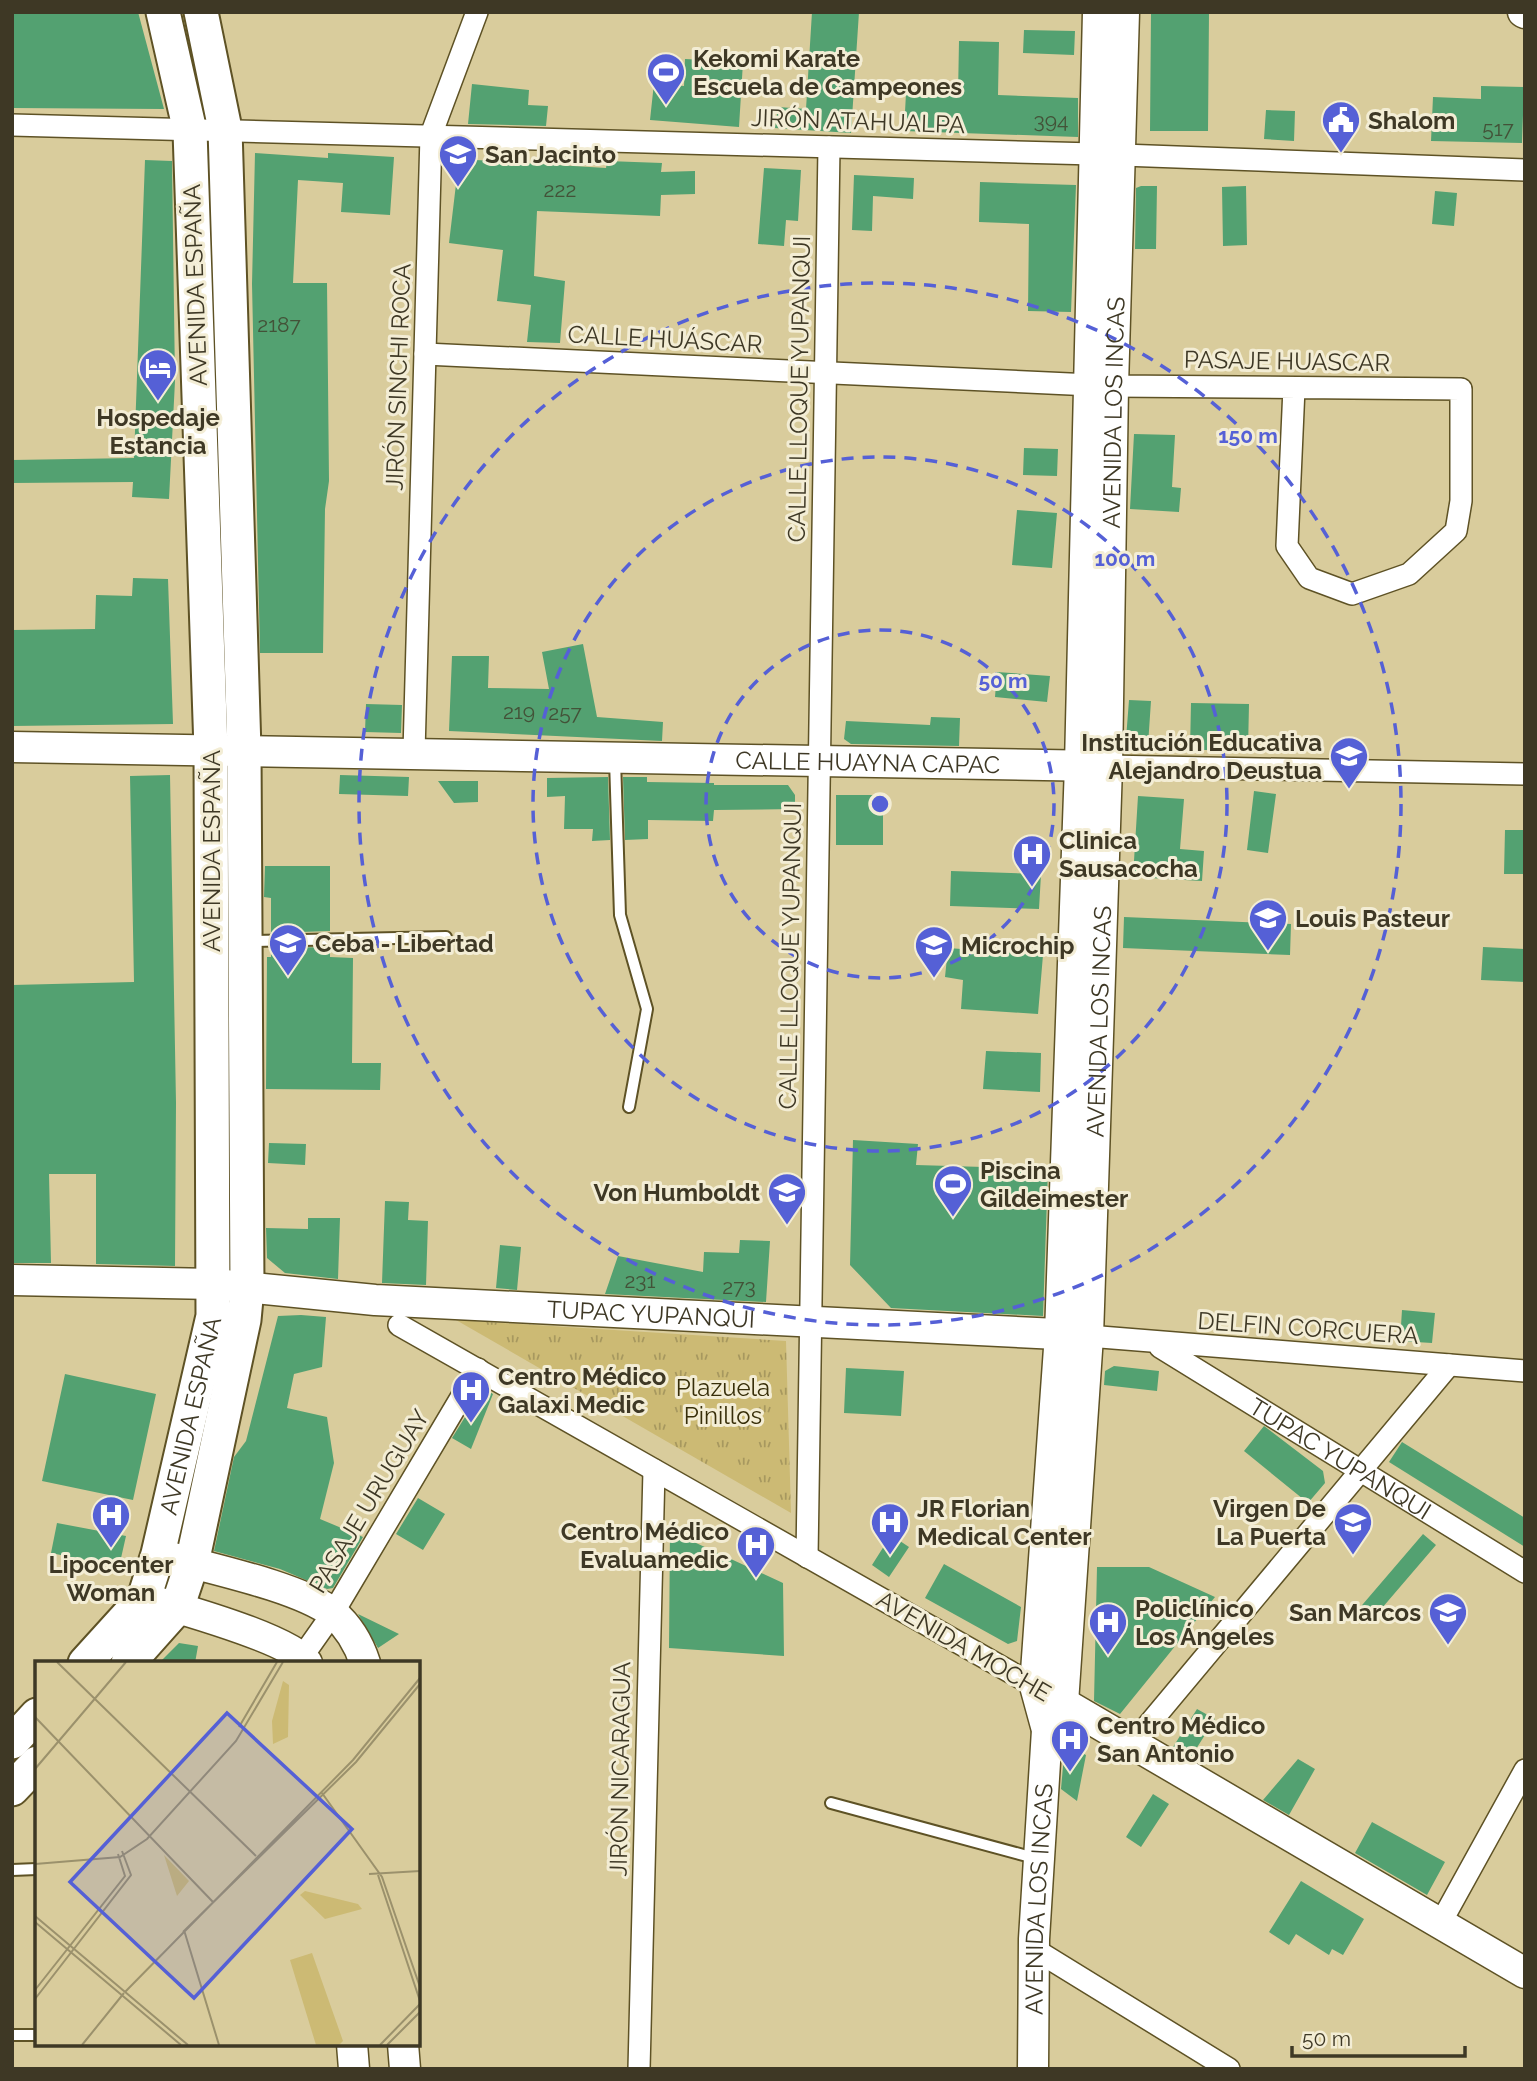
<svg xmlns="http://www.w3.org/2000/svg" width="1537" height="2081" font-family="Raleway,sans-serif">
<defs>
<pattern id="park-tufts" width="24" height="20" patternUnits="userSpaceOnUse" patternTransform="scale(1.75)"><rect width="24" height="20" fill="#ccba74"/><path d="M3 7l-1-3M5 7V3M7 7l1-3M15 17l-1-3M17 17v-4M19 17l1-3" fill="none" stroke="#a7985f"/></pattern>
</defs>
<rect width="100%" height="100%" fill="#d9cc9c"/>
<path fill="url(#park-tufts)" d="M456,1320L786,1341L791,1513Z"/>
<path fill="#53a171" d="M12,12H138L164,109L12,108Z
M812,12H859L851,133L775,128L778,107L806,109Z
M1151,12H1209L1208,131H1150Z
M1024,30L1075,31L1074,55L1023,53Z
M959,41L999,42L998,95L1078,98V137L904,131L906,93L958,95Z
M685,59L743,62L739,127L650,120L654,83L684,86Z
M472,84L529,90L528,105L548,106L546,126L468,124Z
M1481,86L1524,87L1522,143L1431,141L1433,97L1481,99Z
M1266,110L1295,111L1294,141L1264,139Z
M255,153L328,158V153L394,157L390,215L341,212L343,183L298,180L293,283H327L329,481L325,509L323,653H260L252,284Z
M459,159L606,168L607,161L662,163L661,172L695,171V194L661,195L660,216L537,211L534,276L565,281L560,343L527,342L531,305L497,301L503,250L449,243Z
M145,160L172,161L175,381L169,499L132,497L133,482L12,483V460L134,458Z
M764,168L801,170L798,221L786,220L784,246L758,244Z
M854,175L914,178L913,199L873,196L872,231L852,230Z
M980,182L1076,185L1071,312L1028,311L1029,224L979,222Z
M1141,186H1157L1156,249H1135L1136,188Z
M1246,186L1247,245L1223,246L1222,187Z
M1435,191L1457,193L1454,226L1432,224Z
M1134,434L1175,435L1172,487L1181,488L1179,512L1130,509Z
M1024,448L1058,449L1057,476L1023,475Z
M1017,510L1057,513L1052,568L1012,565Z
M133,578L168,579L173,724L12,726V630L95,629L96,595L132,596Z
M583,644L597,717L663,722L662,741L449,731L452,656H489L488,688L549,689L542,652Z
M997,672L1050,676L1047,702L995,697Z
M1129,700L1151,701L1148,745L1133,744L1126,739Z
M1191,703L1249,704L1248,750H1190Z
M366,704L402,705L401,733L365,732Z
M931,717L960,718L959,746L851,744L844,739L846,721L930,725Z
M170,775L176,1103L175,1266L96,1264V1174H49L51,1263H12V985L134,982L130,776Z
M340,775L409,777L408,796L339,794Z
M608,777L610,840L592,841L593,829H564L565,796L547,797V778Z
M623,777H647V782L714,783V785H788L795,795V809L714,810L713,821L648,820V839L625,840Z
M438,781H478V802L454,803Z
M1254,791L1276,794L1268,853L1247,850Z
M836,795H883V845H836Z
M1138,796L1184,799L1180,849L1204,851L1202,881L1133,877Z
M1505,830H1525V874H1504Z
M265,866H330V931L271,933V898L264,897Z
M951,871L1041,874L1039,909L950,906Z
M1124,917L1291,924L1290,955L1123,948Z
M330,947V957L353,958L352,1063H381L380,1090L266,1089L267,957H271V948Z
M1483,947L1525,949V982L1481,980Z
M948,948L1043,955L1038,1014L961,1009L963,980L945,977Z
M986,1051L1041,1053L1040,1092L983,1089Z
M853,1140L918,1144L916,1165L1048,1169L1043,1316L891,1308L850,1265Z
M269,1143L306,1144L305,1165L268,1163Z
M385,1201L409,1202L408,1220L428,1221L426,1285L382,1283Z
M308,1218H340L338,1279L285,1273L267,1258L266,1228L308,1229Z
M740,1240L770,1241L766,1302L605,1294L618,1256L703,1272L704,1252L739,1253Z
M500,1245L521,1247L517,1290L496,1288Z
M1402,1310L1435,1313L1432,1343L1400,1341Z
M301,1315L326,1317L322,1367L294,1374L287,1408L327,1417L334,1463L320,1519L363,1537L333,1588L327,1589L280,1569L214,1551L234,1457L246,1441L278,1316Z
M1114,1366L1159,1371L1157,1391L1104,1385L1105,1371Z
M846,1368L904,1371L901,1416L844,1413Z
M65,1374L156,1394L133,1500L42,1481Z
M483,1388L493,1394L471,1449L452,1438Z
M1264,1426L1323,1471L1325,1483L1308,1503L1244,1451Z
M1402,1442L1525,1518V1547L1389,1462Z
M418,1498L445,1514L423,1550L396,1534Z
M57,1523L126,1536L119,1567L51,1553Z
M670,1531L783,1583L784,1656L669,1648Z
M1423,1534L1436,1545L1370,1622L1357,1611Z
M891,1535L909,1547L889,1577L872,1565Z
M944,1564L1021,1607L1017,1641L1008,1644L925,1598Z
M1097,1567H1149L1215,1597L1120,1714L1094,1701Z
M358,1614L399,1634L378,1648Z
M179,1643L198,1646L195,1663H159Z
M1197,1709L1215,1719L1191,1757L1173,1747Z
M1065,1744L1086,1755L1077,1801L1061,1789Z
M1298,1759L1315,1769L1289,1815L1263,1800Z
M1153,1794L1169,1804L1141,1847L1126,1837Z
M1372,1822L1445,1862L1427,1895L1355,1853Z
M1301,1881L1364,1919L1343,1955L1332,1949L1329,1955L1296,1934L1289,1945L1269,1932Z"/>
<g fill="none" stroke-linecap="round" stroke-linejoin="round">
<g stroke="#5e5225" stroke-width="14">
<path id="lane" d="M615,760L620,915L647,1009L629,1107
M249,941L446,937
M831,1803L1038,1859
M12,1870L37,1869
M12,2035H37"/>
</g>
<g stroke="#5e5225" stroke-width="24">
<g id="street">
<path d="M12,125L1095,154L1525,170"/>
<path d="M425,354L1113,386L1461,389V501L1456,531L1409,574L1352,594L1309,578L1287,546L1294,388"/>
<path d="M414,752L431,135L477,12"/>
<path d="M1107,766L1525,774"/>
<path d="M399,1325L1035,1686"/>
<path d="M1088,1336L1525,1371"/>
<path id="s1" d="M1160,1347L1525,1572"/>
<path d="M807,1557L829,147"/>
<path d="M302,1657L333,1613L478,1369"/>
<path d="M1134,1742L1449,1365"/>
<path d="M1440,1924L1525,1770"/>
<path d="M1034,1949L1229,2069"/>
<path d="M639,2069L654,1470"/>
</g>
</g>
<g stroke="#5e5225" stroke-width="33">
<g id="secondary">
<path d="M1523,12L1525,13"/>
<path id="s2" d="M12,747L1100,766"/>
<path id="s3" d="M12,1280L214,1284L375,1300L1078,1335"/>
<path d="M158,1554C203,1567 298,1586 333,1613C348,1626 359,1644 365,1663"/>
<path d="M154,1601C185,1610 291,1640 307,1663"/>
<path d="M1048,1694L1525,1973"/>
<path id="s4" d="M1047,1730L1063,1703L1088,1336L1107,766L1113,386L1124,12"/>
<path d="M352,2044L354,2069"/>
<path d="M403,2044L405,2069"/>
<path id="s5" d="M1033,2069L1034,1939L1047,1730L1035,1686L1060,1334L1080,765L1098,12"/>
</g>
</g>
<g stroke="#5e5225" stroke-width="37">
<g id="primary">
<path id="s6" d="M85,1663L144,1598L158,1554L213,1316L211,749L190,131L163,12"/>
<path d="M128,1663L177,1608L192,1563L244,1320L247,1288L244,750L225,129L201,12"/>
<path d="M12,1742L37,1715"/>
<path d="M12,1789L37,1763"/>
</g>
</g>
<use href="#lane" stroke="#fff" stroke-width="10"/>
<use href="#street" stroke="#fff" stroke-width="21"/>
<use href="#secondary" stroke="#fff" stroke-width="30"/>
<use href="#primary" stroke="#fff" stroke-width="33"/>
</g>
<g fill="none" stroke="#5560d6" stroke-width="3.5" stroke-dasharray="12 9">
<circle cx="880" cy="804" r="174"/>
<circle cx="880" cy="804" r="347"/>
<circle cx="880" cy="804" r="521"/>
</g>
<defs>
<g id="stadium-pin" transform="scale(2.0125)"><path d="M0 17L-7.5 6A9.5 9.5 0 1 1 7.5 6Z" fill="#5560d6" stroke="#f3edd5"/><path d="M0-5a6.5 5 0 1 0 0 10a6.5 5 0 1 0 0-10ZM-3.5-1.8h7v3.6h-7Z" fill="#fff"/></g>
<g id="civic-pin" transform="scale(2.0125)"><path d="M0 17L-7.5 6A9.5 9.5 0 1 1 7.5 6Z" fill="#5560d6" stroke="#f3edd5"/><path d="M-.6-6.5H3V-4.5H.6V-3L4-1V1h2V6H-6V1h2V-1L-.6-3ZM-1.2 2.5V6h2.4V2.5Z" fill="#fff"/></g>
<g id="school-pin" transform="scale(2.0125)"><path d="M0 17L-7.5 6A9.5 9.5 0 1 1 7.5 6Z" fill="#5560d6" stroke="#f3edd5"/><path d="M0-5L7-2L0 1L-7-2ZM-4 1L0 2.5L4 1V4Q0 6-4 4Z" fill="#fff"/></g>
<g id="hotel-pin" transform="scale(2.0125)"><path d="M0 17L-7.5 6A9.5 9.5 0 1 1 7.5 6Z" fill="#5560d6" stroke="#f3edd5"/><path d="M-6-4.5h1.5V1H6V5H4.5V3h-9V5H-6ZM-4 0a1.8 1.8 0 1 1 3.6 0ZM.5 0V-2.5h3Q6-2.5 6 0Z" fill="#fff"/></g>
<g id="hospital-pin" transform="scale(2.0125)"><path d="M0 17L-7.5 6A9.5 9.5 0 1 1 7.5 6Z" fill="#5560d6" stroke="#f3edd5"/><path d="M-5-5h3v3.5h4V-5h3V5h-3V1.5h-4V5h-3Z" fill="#fff"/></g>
</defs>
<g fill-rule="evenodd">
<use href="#stadium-pin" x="666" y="72"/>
<use href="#civic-pin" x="1341" y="120"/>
<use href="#school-pin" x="458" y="154"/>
<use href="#hotel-pin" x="158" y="368"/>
<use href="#school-pin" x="1349" y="756"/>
<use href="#hospital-pin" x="1032" y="854"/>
<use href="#school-pin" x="1268" y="918"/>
<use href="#school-pin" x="288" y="943"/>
<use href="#school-pin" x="934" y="945"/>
<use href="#stadium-pin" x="953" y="1184"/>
<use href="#school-pin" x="787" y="1192"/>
<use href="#hospital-pin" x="471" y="1390"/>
<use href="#hospital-pin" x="111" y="1515"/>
<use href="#hospital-pin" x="890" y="1522"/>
<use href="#school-pin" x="1353" y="1522"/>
<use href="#hospital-pin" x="756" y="1545"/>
<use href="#school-pin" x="1448" y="1612"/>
<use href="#hospital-pin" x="1108" y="1622"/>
<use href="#hospital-pin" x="1070" y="1739"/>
</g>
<g text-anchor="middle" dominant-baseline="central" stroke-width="6" stroke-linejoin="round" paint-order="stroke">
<g font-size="21" fill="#435238">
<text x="1051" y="120">394</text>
<text x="1498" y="128">517</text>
<text x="560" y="189">222</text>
<text x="279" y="324">2187</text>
<text x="519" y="711">219</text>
<text x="565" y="712">257</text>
<text x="640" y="1280">231</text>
<text x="739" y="1286">273</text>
</g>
<g font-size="24" font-weight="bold" fill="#3e3825" stroke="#f3edd5" text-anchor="start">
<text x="693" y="58">Kekomi Karate<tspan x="693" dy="28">Escuela de Campeones</tspan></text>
<text x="1368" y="120">Shalom</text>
<text x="485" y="154">San Jacinto</text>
<text x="158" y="417" text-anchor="middle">Hospedaje<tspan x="158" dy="28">Estancia</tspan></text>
<text x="1322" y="742" text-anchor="end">Institución Educativa<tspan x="1322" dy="28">Alejandro Deustua</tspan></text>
<text x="1059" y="840">Clinica<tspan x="1059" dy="28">Sausacocha</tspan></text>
<text x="1295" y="918">Louis Pasteur</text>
<text x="315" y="943">Ceba - Libertad</text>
<text x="961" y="945">Microchip</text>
<text x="980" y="1170">Piscina<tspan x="980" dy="28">Gildeimester</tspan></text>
<text x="760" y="1192" text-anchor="end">Von Humboldt</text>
<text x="498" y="1376">Centro Médico<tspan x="498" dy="28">Galaxi Medic</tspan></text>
<text x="917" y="1508">JR Florian<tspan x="917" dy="28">Medical Center</tspan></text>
<text x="1326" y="1508" text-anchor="end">Virgen De<tspan x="1326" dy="28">La Puerta</tspan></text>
<text x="729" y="1531" text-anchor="end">Centro Médico<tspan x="729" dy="28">Evaluamedic</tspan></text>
<text x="111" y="1564" text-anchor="middle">Lipocenter<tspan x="111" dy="28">Woman</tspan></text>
<text x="1135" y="1608">Policlínico<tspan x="1135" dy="28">Los Ángeles</tspan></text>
<text x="1421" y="1612" text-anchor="end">San Marcos</text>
<text x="1097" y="1725">Centro Médico<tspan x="1097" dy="28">San Antonio</tspan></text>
</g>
<g font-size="24" fill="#3e3825" stroke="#f3edd5">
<text transform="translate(858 121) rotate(2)">JIRÓN ATAHUALPA</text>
<text transform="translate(195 285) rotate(-92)">AVENIDA ESPAÑA</text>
<text transform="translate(665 339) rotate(3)">CALLE HUÁSCAR</text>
<text transform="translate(1287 361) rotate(1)">PASAJE HUASCAR</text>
<text transform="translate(398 377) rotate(-88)">JIRÓN SINCHI ROCA</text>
<text transform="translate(799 389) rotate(-89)">CALLE LLOQUE YUPANQUI</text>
<text stroke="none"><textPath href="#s4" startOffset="1323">AVENIDA LOS INCAS</textPath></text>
<text stroke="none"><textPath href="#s2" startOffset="856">CALLE HUAYNA CAPAC</textPath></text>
<text transform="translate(211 851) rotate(-90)">AVENIDA ESPAÑA</text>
<text transform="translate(790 956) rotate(-89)">CALLE LLOQUE YUPANQUI</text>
<text stroke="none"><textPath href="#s4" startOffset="714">AVENIDA LOS INCAS</textPath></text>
<text stroke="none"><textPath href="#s3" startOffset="640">TUPAC YUPANQUI</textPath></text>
<text transform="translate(1308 1328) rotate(4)">DELFIN CORCUERA</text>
<text stroke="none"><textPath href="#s6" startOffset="276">AVENIDA ESPAÑA</textPath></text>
<text stroke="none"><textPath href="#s1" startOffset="212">TUPAC YUPANQUI</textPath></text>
<text transform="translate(369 1501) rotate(-59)">PASAJE URUGUAY</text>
<text transform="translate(964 1646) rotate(30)">AVENIDA MOCHE</text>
<text transform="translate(620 1769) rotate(-89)">JIRÓN NICARAGUA</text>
<text stroke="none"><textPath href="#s5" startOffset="170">AVENIDA LOS INCAS</textPath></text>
</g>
<g font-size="24" fill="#372e09" stroke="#f3edd5">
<text x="723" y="1387">Plazuela<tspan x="723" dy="28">Pinillos</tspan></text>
</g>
</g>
<g transform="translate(35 1661)">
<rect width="385" height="385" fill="#d9cc9c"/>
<path d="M248,20L254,24L253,76L238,83L237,60ZM129,194L154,220L142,235ZM270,230L323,243L327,248L290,258L265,234ZM277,292L308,380L304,384H281L255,299Z" fill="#ccba74"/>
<path fill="none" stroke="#9b916c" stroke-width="2" d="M22,1L221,195M0,56L178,241M204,66L242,1M0,108L91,1M287,132L347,216L385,326M0,203L85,196L112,178L201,80L248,1M334,213L385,210M343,214L385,340M0,255L153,384M0,261L146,384M149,269L184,384M148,271L321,101L385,23M0,329L90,215L83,193M90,331L318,99L385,17M0,338L96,214L87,190M47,384L89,332M345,384L385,343M352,384L385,351"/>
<path fill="#5560d6" fill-opacity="0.15" stroke="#5560d6" stroke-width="3.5" d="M192,52L317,168L159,337L35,221Z"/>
<rect width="385" height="385" fill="none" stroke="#3e3825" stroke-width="3.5"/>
</g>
<circle cx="880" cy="804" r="10" fill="#5560d6" stroke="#f3edd5" stroke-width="3.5"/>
<g font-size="21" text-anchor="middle" font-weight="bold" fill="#5560d6" stroke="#f3edd5" stroke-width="6" stroke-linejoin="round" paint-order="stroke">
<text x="1248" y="443">150 m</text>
<text x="1125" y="566">100 m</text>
<text x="1003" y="688">50 m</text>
</g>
<rect width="1537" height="2081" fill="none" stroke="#3e3825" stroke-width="28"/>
<path d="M1292 2046v10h173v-10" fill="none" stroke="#3e3825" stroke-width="3.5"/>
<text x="1302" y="2046" font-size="21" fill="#3e3825" stroke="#f3edd5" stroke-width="5" paint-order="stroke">50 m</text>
</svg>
